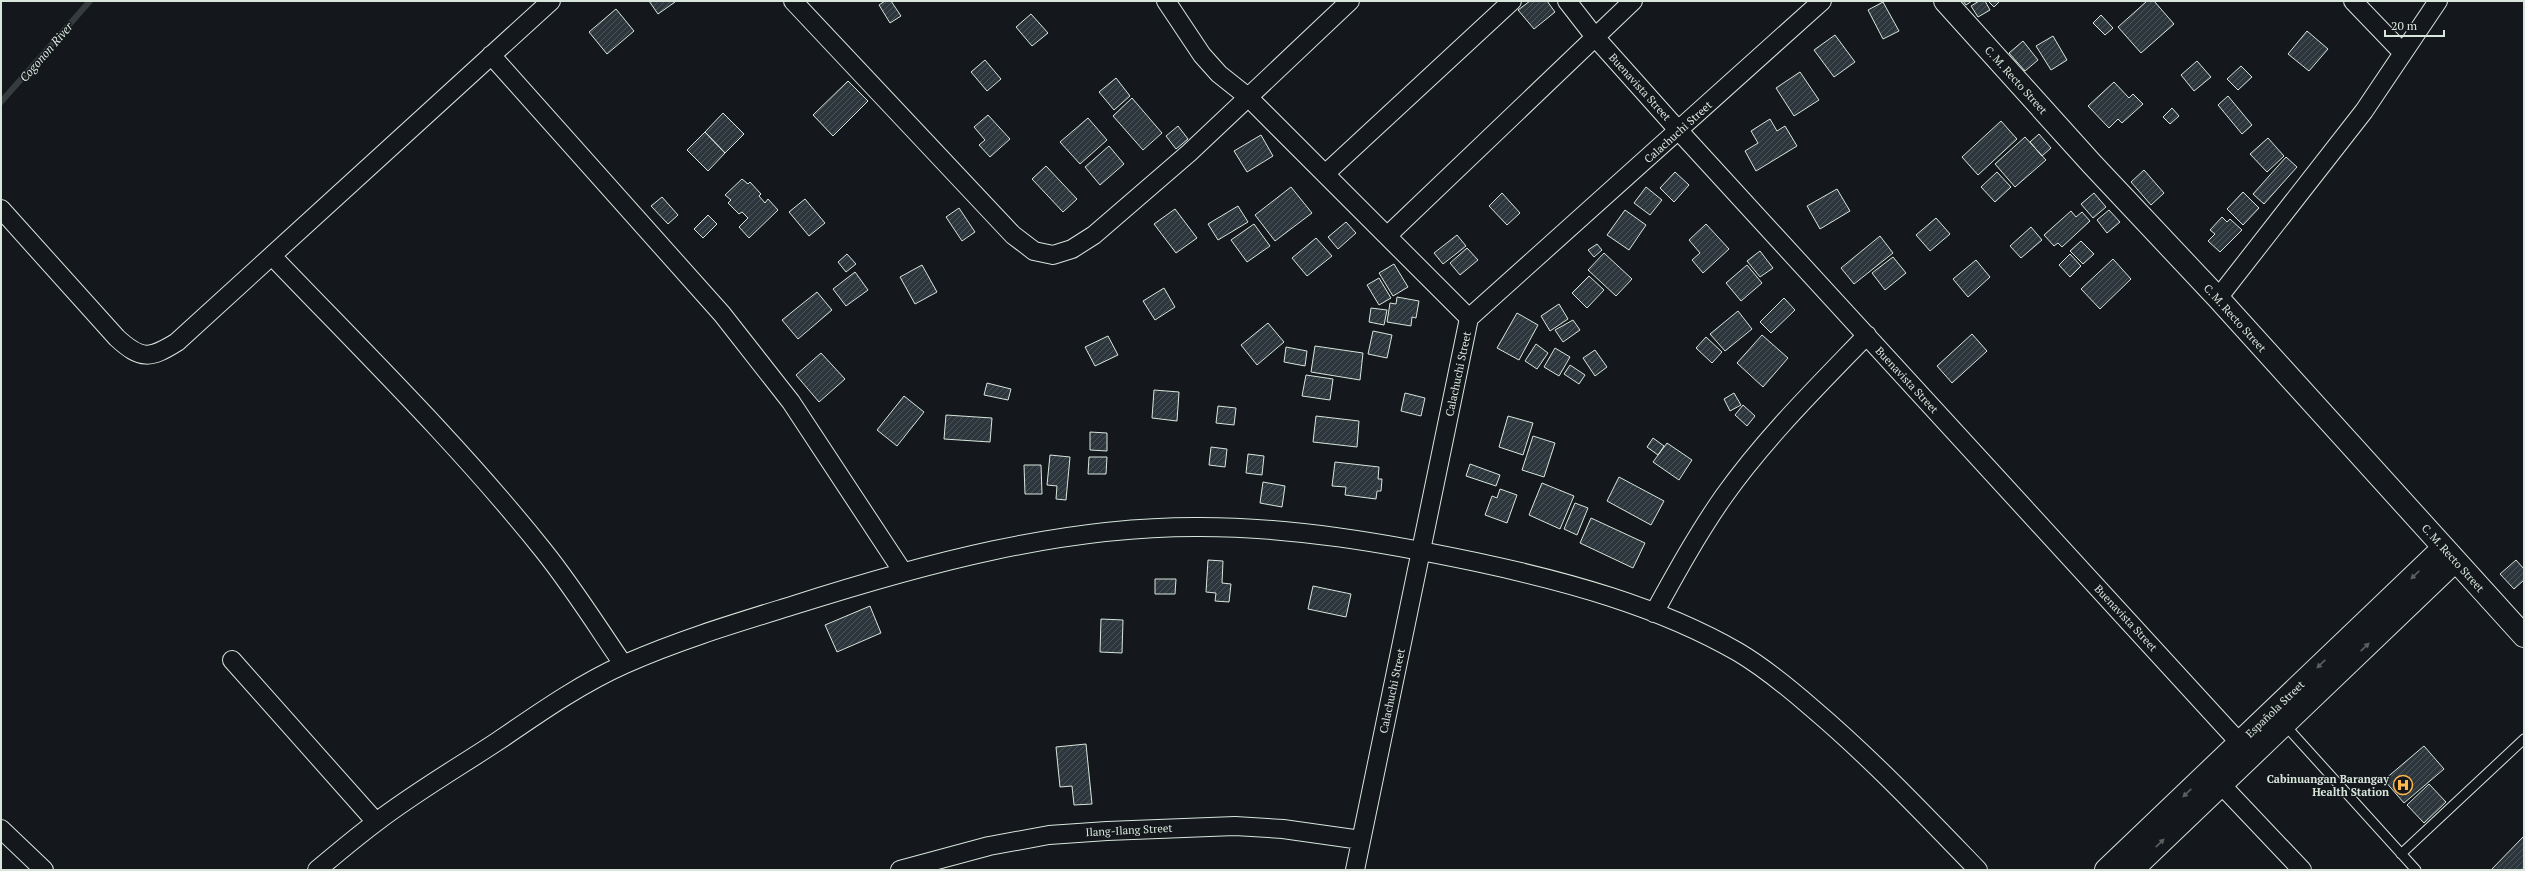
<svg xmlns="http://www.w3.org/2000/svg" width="2525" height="871" font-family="'PT Serif',serif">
<defs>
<pattern id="building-hatch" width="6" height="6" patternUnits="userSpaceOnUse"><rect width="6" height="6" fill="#2c363c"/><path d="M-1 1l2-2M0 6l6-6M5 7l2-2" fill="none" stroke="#4a5358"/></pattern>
</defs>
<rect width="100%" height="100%" fill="#14181c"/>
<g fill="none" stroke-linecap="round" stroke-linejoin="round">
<path stroke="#363b3e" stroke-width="6" d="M1,102L90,1"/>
</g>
<path fill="url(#building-hatch)" stroke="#d8e6dc" d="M649,1H674L675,2L658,14Z
M885,1H891L901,16L890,23L879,5Z
M1530,1H1547L1555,12L1534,29L1518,10Z
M1963,1H1972L1966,5Z
M1979,1H1985L1990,10L1978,17L1971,6Z
M1988,1H2000L1994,7Z
M2147,1H2154L2174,24L2141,53L2118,27Z
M1883,2L1899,31L1883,39L1868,10Z
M616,9L634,31L607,54L589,32Z
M1031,14L1048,33L1032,46L1016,27Z
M2101,15L2113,28L2105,35L2093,23Z
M2307,31L2328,49L2309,71L2288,54Z
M1835,35L1855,62L1834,77L1814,50Z
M2053,36L2067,60L2051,70L2036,46Z
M2023,41L2038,60L2025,71L2009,53Z
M985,60L1001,79L987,91L971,72Z
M2197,61L2211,77L2194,91L2181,75Z
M2241,66L2252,77L2238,90L2227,79Z
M1800,72L1819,100L1794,116L1776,88Z
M1116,78L1130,96L1114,110L1099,92Z
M848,81L868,101L833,136L813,115Z
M2114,82L2129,98L2133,94L2143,104L2122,123L2118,119L2109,128L2088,106Z
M2228,96L2252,125L2242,134L2218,105Z
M1132,98L1162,133L1143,150L1113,116Z
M2172,108L2179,116L2170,124L2163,117Z
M723,113L744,134L725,153L705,132Z
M988,115L1010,139L990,157L979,145L985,140L974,127Z
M1088,118L1107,140L1080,164L1060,142Z
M1770,119L1777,131L1785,126L1797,146L1756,171L1745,151L1758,143L1751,131Z
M2001,121L2017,139L1978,175L1962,157Z
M1178,126L1188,139L1176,149L1166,136Z
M705,132L725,153L708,171L687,150Z
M2039,134L2051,148L2042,156L2030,142Z
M1261,135L1273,156L1247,172L1234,151Z
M2025,137L2046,160L2015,187L1995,164Z
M2268,138L2284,156L2267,172L2250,154Z
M1109,146L1124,164L1100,185L1085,167Z
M2286,157L2297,167L2264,204L2253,194Z
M1046,166L1077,199L1063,212L1032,179Z
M2144,170L2164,193L2151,205L2131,182Z
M1675,172L1689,185L1674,202L1660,188Z
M1997,172L2011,187L1995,202L1981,187Z
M742,179L748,184L750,182L761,194L759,196L765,203L768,199L778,210L749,238L739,227L748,218L742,212L739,214L728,203L731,200L725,195Z
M1291,187L1312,213L1275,241L1255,215Z
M1646,187L1662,200L1650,215L1634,203Z
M1837,189L1850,211L1820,229L1807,206Z
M2243,192L2259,208L2243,225L2227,209Z
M1502,193L1520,213L1507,225L1489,206Z
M2094,193L2106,207L2093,218L2081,204Z
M662,197L678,215L668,224L651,206Z
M805,199L825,223L809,236L789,212Z
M1238,206L1248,222L1218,240L1208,224Z
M959,208L975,232L962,241L946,217Z
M1175,209L1197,238L1176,253L1154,224Z
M1625,210L1646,225L1629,250L1607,235Z
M2109,210L2120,222L2107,233L2097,220Z
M2071,211L2076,217L2082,212L2090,221L2062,247L2058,243L2054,246L2044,235Z
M708,215L717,224L703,238L694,229Z
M2222,217L2227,222L2230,219L2242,230L2220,252L2208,241L2215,234L2210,230Z
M1936,218L1950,234L1930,251L1916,235Z
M1346,222L1356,233L1338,249L1328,237Z
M1254,224L1270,246L1247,262L1231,240Z
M1706,224L1729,249L1703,273L1692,260L1700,253L1689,240Z
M2031,227L2042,240L2021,258L2010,246Z
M1457,235L1466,246L1443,264L1434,253Z
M1880,236L1893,253L1854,284L1841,268Z
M1316,238L1332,256L1307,276L1292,258Z
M2081,241L2094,254L2083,264L2070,251Z
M1597,244L1602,250L1594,257L1588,250Z
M1467,248L1478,260L1460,275L1450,263Z
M1760,251L1773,268L1760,277L1747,261Z
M1604,253L1632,279L1616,296L1588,270Z
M847,254L856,264L846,272L838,262Z
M2070,254L2081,266L2070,277L2059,265Z
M1893,257L1906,273L1885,290L1872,273Z
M2113,259L2131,279L2100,309L2081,289Z
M1976,260L1990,277L1968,297L1953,279Z
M1394,264L1408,287L1393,296L1379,273Z
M922,265L937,292L915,304L900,277Z
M1747,265L1762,283L1741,301L1726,283Z
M855,272L868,290L846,306L833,289Z
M1589,276L1604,290L1587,308L1572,293Z
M1379,278L1391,298L1379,305L1367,285Z
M1164,288L1175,307L1155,320L1143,301Z
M817,292L832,310L798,339L782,320Z
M1397,297L1419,301L1416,318L1412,317L1411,326L1387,322L1390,303L1396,304Z
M1784,298L1795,310L1771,333L1760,322Z
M1559,304L1568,319L1550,331L1541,316Z
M1371,308L1387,310L1384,325L1369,322Z
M1738,311L1752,329L1725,351L1710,334Z
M1517,313L1538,325L1519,360L1497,348Z
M1573,320L1580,330L1563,342L1555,330Z
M1268,323L1284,342L1257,365L1241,345Z
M1373,331L1392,335L1387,358L1368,354Z
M1972,334L1987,351L1952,383L1937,366Z
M1762,335L1788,358L1763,387L1737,363Z
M1108,336L1118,355L1095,366L1085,347Z
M1706,337L1722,352L1712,363L1696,348Z
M1536,344L1548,353L1537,369L1525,361Z
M1315,346L1363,353L1360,380L1311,372Z
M1286,347L1307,351L1305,366L1284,362Z
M1555,348L1570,357L1559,376L1544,367Z
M1595,350L1607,367L1595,376L1583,358Z
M821,353L845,379L819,402L796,375Z
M1570,365L1585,375L1579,384L1564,374Z
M1306,375L1333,379L1330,400L1302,396Z
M987,383L1011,389L1008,400L984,395Z
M1154,390L1179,392L1177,421L1152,418Z
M1405,393L1425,398L1421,416L1401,411Z
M1734,393L1741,405L1730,411L1724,399Z
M904,396L924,412L897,446L877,430Z
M1743,405L1755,416L1747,426L1735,415Z
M1218,406L1236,408L1234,425L1216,423Z
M946,415L992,418L990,442L944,439Z
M1316,416L1359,421L1357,447L1313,442Z
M1508,416L1533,423L1523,455L1499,447Z
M1090,432L1107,433V451L1090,450Z
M1533,436L1555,443L1544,477L1522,470Z
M1653,438L1664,446L1658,455L1647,447Z
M1667,443L1692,460L1679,480L1653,462Z
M1211,447L1227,449L1225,467L1209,465Z
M1248,454L1264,456L1262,475L1246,473Z
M1050,455L1070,457L1066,500L1056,499L1057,486L1047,485Z
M1089,457H1107L1106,474H1088Z
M1335,462L1379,467L1378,479H1382L1381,491H1377L1376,499L1345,495L1346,487L1332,486Z
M1470,464L1500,475L1496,486L1466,476Z
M1024,465H1041L1042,494H1025Z
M1619,477L1664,501L1651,525L1607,501Z
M1263,482L1285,486L1282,507L1260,503Z
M1542,483L1574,496L1560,529L1529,515Z
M1500,489L1517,495L1507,523L1485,515L1492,496L1497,498Z
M1575,503L1588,508L1577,535L1564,529Z
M1591,518L1645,543L1633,568L1580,543Z
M1208,560L1223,561L1222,583L1231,584L1229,602L1215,601L1216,593L1206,592Z
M2516,560L2524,569V580L2514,589L2500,574Z
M1155,579H1176L1175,594H1155Z
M1313,586L1351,594L1346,617L1308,609Z
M870,606L881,633L837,652L825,625Z
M1101,619L1123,620L1122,653L1100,652Z
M1086,744L1092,804L1074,805L1072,786L1060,787L1056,747Z
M2424,746L2444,769L2404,803L2384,780Z
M2429,784L2446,802L2424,823L2407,805Z
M2524,836V870H2491Z"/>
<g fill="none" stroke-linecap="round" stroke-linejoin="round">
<g stroke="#d8e6dc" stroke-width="11">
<path id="service" d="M2284,724L2416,870
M2401,854L2524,739"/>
</g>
<g stroke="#d8e6dc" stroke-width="20">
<path id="minor" d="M793,1L1013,235L1034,251L1053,255L1072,249L1094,235L1189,153L1350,1
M1166,1L1202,55L1219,74L1248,97L1469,318
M1567,1L1595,37L1679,131L2249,753
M2353,1L2402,52
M491,55L722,314L791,402L903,572
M1325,174L1512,1
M1,209L117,338C141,360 150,359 177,342L551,1
M1387,236L1633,1
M272,256C364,352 460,446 543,550C572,586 597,626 623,664
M2218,298L2364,111L2438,1
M1654,613C1676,573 1698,533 1724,496C1766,437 1817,387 1867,335
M232,660L376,822
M2212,775L2302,870
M1,829L44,870
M317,870C336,854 355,838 375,823C414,793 457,768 498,741C539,713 580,684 625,664C679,640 736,623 791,606C923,564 1062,526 1200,527C1293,527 1385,543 1476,562C1565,581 1658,606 1738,652C1765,668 1789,688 1812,708C1871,758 1924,814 1978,870
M900,870L989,846L1049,835L1107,831L1235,826L1283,829L1361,840
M1355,870L1469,318L1822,1"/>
</g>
<g stroke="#d8e6dc" stroke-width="24">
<path id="tertiary" d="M2106,870L2443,548
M2132,870L2455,561"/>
</g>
<g stroke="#d8e6dc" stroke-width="24">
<path id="secondary" d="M1945,1L2092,164L2218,298L2524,636"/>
</g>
<use href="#service" stroke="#14181c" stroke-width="9"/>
<use href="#minor" stroke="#14181c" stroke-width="18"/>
<use href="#tertiary" stroke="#14181c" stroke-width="22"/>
<use href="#secondary" stroke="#14181c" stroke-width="22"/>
</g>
<defs><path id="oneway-solid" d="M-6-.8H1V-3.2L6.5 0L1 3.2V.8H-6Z"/></defs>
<g fill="#59605f">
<use href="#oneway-solid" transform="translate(2415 575) rotate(136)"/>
<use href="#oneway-solid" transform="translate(2365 647) rotate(-44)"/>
<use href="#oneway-solid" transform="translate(2321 664) rotate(136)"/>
<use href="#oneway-solid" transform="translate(2187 793) rotate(136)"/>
<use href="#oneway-solid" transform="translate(2160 843) rotate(-44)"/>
</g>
<defs>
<g id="hospital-ring" transform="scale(1)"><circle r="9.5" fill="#14181c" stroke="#ffb74d" stroke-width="1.5"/><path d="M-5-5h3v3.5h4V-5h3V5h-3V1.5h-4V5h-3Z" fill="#ffb74d"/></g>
</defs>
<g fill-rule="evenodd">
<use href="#hospital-ring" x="2403" y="785"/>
</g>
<g text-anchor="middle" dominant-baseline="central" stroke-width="3" stroke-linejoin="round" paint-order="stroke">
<g font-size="11" fill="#d8e6dc" stroke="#14181c">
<text transform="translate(2016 80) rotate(48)">C. M. Recto Street</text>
<text transform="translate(1640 87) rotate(48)">Buenavista Street</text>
<text transform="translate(1678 132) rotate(-42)">Calachuchi Street</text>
<text transform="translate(2235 318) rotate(48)">C. M. Recto Street</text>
<text transform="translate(1458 374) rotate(-78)">Calachuchi Street</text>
<text transform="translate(1907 380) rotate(47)">Buenavista Street</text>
<text transform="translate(2453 558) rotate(48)">C. M. Recto Street</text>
<text transform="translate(2126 618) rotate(47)">Buenavista Street</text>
<text transform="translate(1392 691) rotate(-78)">Calachuchi Street</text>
<text transform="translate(2275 709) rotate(-44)">Española Street</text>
<text transform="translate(1129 830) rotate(-3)">Ilang-Ilang Street</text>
</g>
<g font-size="11" font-weight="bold" fill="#d8e6dc" stroke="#14181c" text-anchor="end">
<text x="2389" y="779">Cabinuangan Barangay<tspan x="2389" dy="13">Health Station</tspan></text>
</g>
<g font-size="12" font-style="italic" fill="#d8e6dc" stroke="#14181c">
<text transform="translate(46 52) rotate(-49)">Cogonon River</text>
</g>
</g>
<rect width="2525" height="871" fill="none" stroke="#d8e6dc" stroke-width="4"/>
<path d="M2385 30v6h59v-6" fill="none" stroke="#d8e6dc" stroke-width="2"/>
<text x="2391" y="30" font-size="12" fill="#d8e6dc" stroke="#14181c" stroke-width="3" paint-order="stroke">20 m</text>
</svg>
